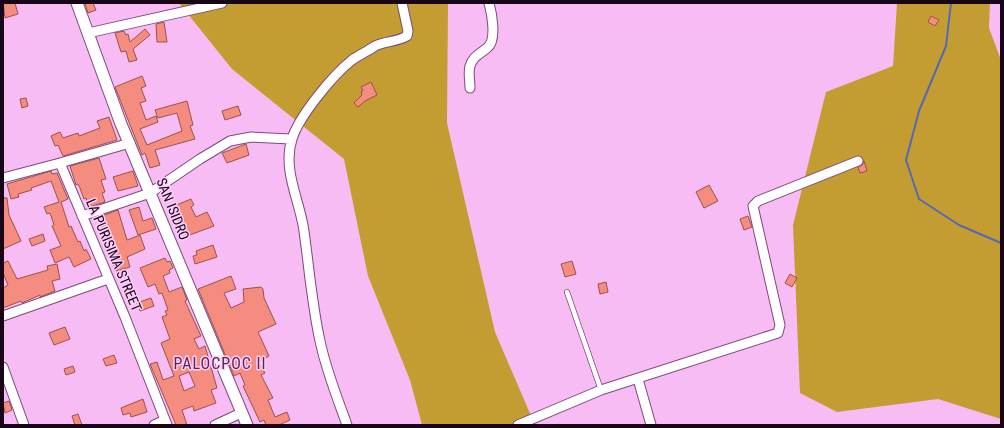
<svg xmlns="http://www.w3.org/2000/svg" width="1004" height="428" font-family="'Roboto Condensed',sans-serif">
<rect width="100%" height="100%" fill="#f8bcf4"/>
<path fill="#c39d32" d="M179,3H448L447,123L495,332L535,425H422L410,380L368,276L344,159L232,69Z
M897,3H990L989,28L1001,60V419L938,399L837,412L800,393L793,225L826,92L893,66Z"/>
<g fill="none" stroke-linecap="round" stroke-linejoin="round">
<path stroke="#5667b7" stroke-width="2" d="M951,3L946,46L919,111L906,160L919,199L959,225L1001,243"/>
</g>
<path fill="#f48d7f" stroke="#9b5249" fill-rule="evenodd" d="M3,3H15L18,14L5,18Z
M89,3H93L96,10L88,13L85,4Z
M931,16L939,20L935,26L928,22Z
M164,22L167,42H157L156,24Z
M145,29L150,35L133,49L137,60L129,62L126,51L121,52L115,33L124,31L126,35L128,34L130,42Z
M142,76L146,86L141,88L146,101L140,103L146,120L156,116L158,122L140,129L147,145L182,131L177,113L158,118L155,110L187,101L193,125L190,126L195,139L155,150L160,165L150,168L145,153L142,155L115,87Z
M371,82L377,95L365,101L358,107L354,103L362,95L361,92L363,91L361,87Z
M26,98L28,106L22,108L20,99Z
M238,106L241,115L225,120L222,111Z
M109,117L117,140L63,156L58,145L55,146L51,136L60,132L63,138L78,133L79,136L100,128L97,121Z
M246,144L249,155L227,163L222,153Z
M99,158L106,179L101,180L105,192L102,193L105,202L89,207L86,198L84,199L80,188L78,184L76,185L70,166Z
M864,161L867,171L860,173L858,167L862,165Z
M51,171L52,174L57,173L68,199L61,202L69,227L71,226L78,242L80,241L84,251L86,249L91,259L74,267L69,257L55,263L50,250L61,246L52,226L54,225L50,213L47,214L44,207L59,202L51,181L31,188L32,190L18,194L19,197L11,199L7,184Z
M133,171L138,186L118,191L113,177Z
M709,185L718,201L704,208L696,192Z
M3,198H7L9,215L21,241L3,249Z
M191,199L194,205L191,207L196,217L207,212L214,226L187,236L175,214L177,213L174,206Z
M139,207L143,221L152,218L156,229L138,235L129,210Z
M118,210L127,240L140,235L145,249L127,257L130,267L116,271L103,235L104,234L99,217Z
M748,216L752,227L744,230L740,219Z
M43,234L45,241L32,246L29,239Z
M213,245L217,257L195,264L193,256L197,255L196,251Z
M165,258L167,262L170,261L173,268L169,270L170,273L163,276L169,292L182,287L187,300L185,301L201,336L194,339L199,349L205,346L217,388L211,390L216,403L194,411L193,406L182,410L187,425H176L150,364L157,362L163,380L174,376L161,343L170,339L162,317L167,315L165,311L168,310L162,293L159,294L155,284L148,287L140,268ZM189,372L195,386L184,391L179,376Z
M8,261L17,279L48,270L47,266L57,264L60,279L52,281L55,291L40,297V295L22,303L21,301L3,308V288L8,285L3,273V263Z
M572,261L576,274L565,277L561,264Z
M790,274L797,278L792,287L785,283Z
M231,276L236,289L224,293L231,308L244,302L243,289L261,287L263,289L264,298L276,324L258,332L269,356L258,362L265,373L261,375L273,398L268,400L275,417L287,412L290,420L279,425H266L264,420L260,422L243,386L245,385L240,373L234,376L198,289Z
M606,282L608,292L600,294L598,284Z
M151,298L154,306L140,311L137,303Z
M65,327L70,339L54,345L49,333Z
M114,355L117,363L106,366L103,359Z
M73,366L75,372L66,375L64,369Z
M143,399L147,412L131,417L130,413L123,415L121,408Z
M9,401L12,410L5,413L3,403Z
M78,414L82,425H75L72,416Z"/>
<g fill="none" stroke-linecap="round" stroke-linejoin="round">
<g stroke="#7d497b" stroke-width="6">
<path id="service" d="M567,292L601,390"/>
</g>
<g stroke="#7d497b" stroke-width="11">
<path id="minor" d="M88,33L222,3
M470,88C470,81 468,72 470,66C473,56 480,54 487,48C497,41 492,14 489,3
M130,143L60,163L125,317L167,425
M3,178L60,163
M82,216L150,193L200,159L230,141L251,137L291,139
M3,316L108,279
M3,367L24,425
M638,379L651,425
M154,425L165,420
M215,425L241,413
M347,425C337,397 326,370 320,341C312,305 309,267 304,231C300,201 282,170 292,139C299,116 333,75 352,60C359,55 368,51 375,46C385,41 397,42 407,36L408,31L402,3
M518,425L601,390L778,333L780,325L753,206L758,201L858,161"/>
</g>
<g stroke="#7d497b" stroke-width="13">
<path id="tertiary" d="M77,3L121,124L247,425"/>
</g>
<use href="#service" stroke="#fff" stroke-width="4.5"/>
<use href="#minor" stroke="#fff" stroke-width="9"/>
<use href="#tertiary" stroke="#fff" stroke-width="11"/>
</g>
<g text-anchor="middle" dominant-baseline="central" stroke-width="3" stroke-linejoin="round" paint-order="stroke">
<g font-size="14" fill="#190518" stroke="#fecefb">
<text transform="translate(173 209) rotate(68)">SAN ISIDRO</text>
<text transform="translate(114 255) rotate(67)">LA PURISIMA STREET</text>
</g>
<g font-size="16" letter-spacing="1" fill="#572655" stroke="#fecefb">
<text x="220" y="363">PALOCPOC II</text>
</g>
</g>
<rect width="1004" height="428" fill="none" stroke="#190518" stroke-width="8"/>
</svg>
